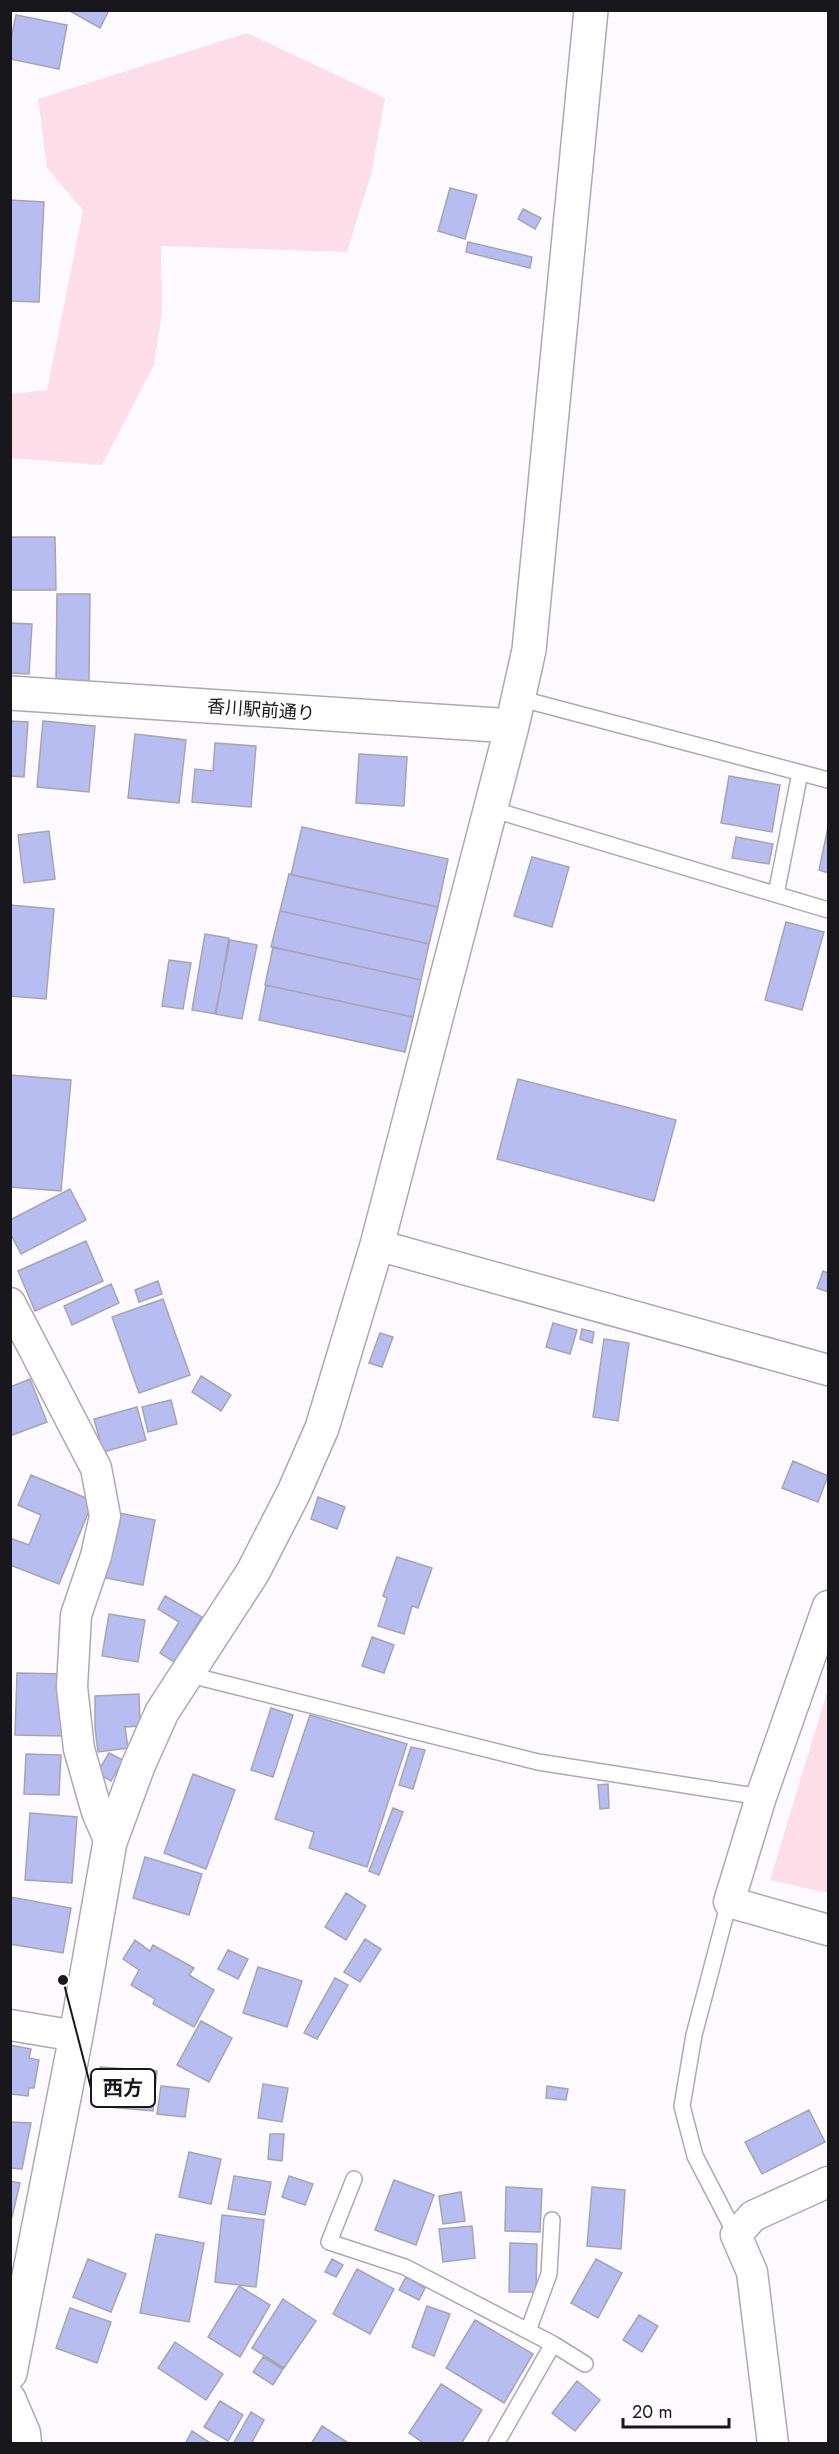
<svg xmlns="http://www.w3.org/2000/svg" width="839" height="2454" font-family="Jost,'Noto Sans JP',sans-serif">
<rect width="100%" height="100%" fill="#fcfaff"/>
<path fill="#fddee8" d="M247,33L385,98L372,171L347,252L161,246L162,312L154,365L102,465L11,458V394L47,390L83,210L47,168L38,99Z
M828,1689V1893L770,1880Z"/>
<path fill="#b8bdf1" stroke="#a4a5b1" stroke-width="1.5" d="M68,10H109L100,28Z
M16,15L67,25L59,69L10,59V44Z
M450,188L477,195L465,239L438,231Z
M10,200L44,202L39,302L10,301Z
M523,209L541,218L535,229L518,219Z
M468,242L532,257L530,268L466,252Z
M10,537H55L56,590H10Z
M57,594H90L89,683H56Z
M10,623L32,624L29,674L10,673Z
M10,721L28,722L24,777L10,776Z
M43,721L95,726L89,792L37,787Z
M135,734L186,740L179,803L128,798Z
M215,743L256,746L251,807L192,802L195,769L213,771Z
M359,754L407,757L404,806L356,803Z
M729,776L780,785L772,832L721,823Z
M302,827L448,859L438,907L291,875Z
M828,827V873L819,870Z
M49,831L55,879L24,883L18,835Z
M736,837L773,844L769,864L732,858Z
M532,857L569,867L552,927L514,916Z
M289,874L438,907L429,944L280,911Z
M10,905L54,909L46,999L10,996Z
M280,911L429,944L421,980L271,947Z
M786,922L824,932L802,1010L765,1000Z
M205,934L229,938L216,1014L192,1010Z
M230,940L257,945L242,1019L215,1014Z
M273,947L421,980L413,1017L265,985Z
M169,960L191,963L183,1009L162,1006Z
M266,985L413,1017L405,1052L259,1020Z
M10,1075L71,1080L61,1191L10,1187Z
M518,1079L676,1120L654,1201L497,1159Z
M70,1189L86,1220L21,1254L10,1233V1220Z
M86,1241L103,1281L35,1311L18,1271Z
M823,1271L828,1273V1292L817,1288Z
M158,1281L162,1294L139,1302L135,1290Z
M111,1284L119,1303L72,1325L64,1306Z
M163,1299L190,1375L139,1393L112,1317Z
M553,1323L577,1330L570,1354L546,1347Z
M582,1329L594,1332L592,1343L580,1339Z
M380,1333L393,1337L382,1367L369,1363Z
M604,1339L629,1343L618,1421L593,1417Z
M201,1376L231,1395L221,1411L192,1392Z
M30,1379L47,1422L10,1436V1387Z
M171,1400L177,1424L148,1432L142,1407Z
M137,1407L146,1440L103,1452L94,1419Z
M793,1461L828,1476L818,1502L782,1488Z
M31,1475L93,1501L59,1584L10,1565V1538L29,1545L41,1515L18,1505Z
M318,1497L345,1507L337,1529L311,1519Z
M119,1513L155,1520L143,1585L106,1578Z
M397,1557L432,1568L418,1608L412,1606L404,1634L378,1626L387,1598L383,1596Z
M165,1596L202,1617L174,1662L160,1653L179,1622L158,1609Z
M109,1614L145,1620L138,1662L102,1656Z
M372,1637L394,1645L384,1673L362,1666Z
M17,1673L64,1674L63,1736L15,1735Z
M139,1694L140,1726L125,1727L128,1748L98,1752L95,1728V1696Z
M271,1708L293,1715L273,1777L251,1770Z
M310,1715L407,1744L367,1867L309,1848L314,1832L275,1819Z
M411,1747L425,1750L413,1789L399,1785Z
M109,1753L123,1760L111,1781L97,1773Z
M26,1754L61,1755L59,1795L24,1794Z
M193,1774L235,1790L206,1869L164,1853Z
M608,1784L609,1808L600,1809L598,1785Z
M393,1808L403,1812L379,1875L369,1871Z
M30,1813L77,1817L72,1883L25,1880Z
M145,1857L202,1874L189,1915L133,1898Z
M346,1893L366,1906L346,1940L325,1927Z
M10,1897L71,1908L63,1953L10,1944Z
M365,1939L381,1949L360,1982L344,1972Z
M135,1940L150,1951L153,1945L194,1968L189,1975L214,1990L194,2027L153,2004L155,1999L131,1985L139,1970L123,1959Z
M228,1950L248,1959L238,1979L218,1969Z
M258,1967L302,1981L287,2027L243,2013Z
M335,1978L348,1985L317,2039L304,2033Z
M201,2021L232,2038L209,2082L177,2065Z
M10,2045L31,2049L29,2058L39,2060L34,2088H29L28,2096L11,2094L10,2099Z
M100,2067L157,2071L153,2111L97,2106Z
M263,2084L288,2088L282,2122L258,2118Z
M161,2086L189,2089L185,2117L157,2114Z
M547,2086L568,2089L566,2100L546,2098Z
M809,2110L825,2142L762,2174L745,2142Z
M10,2122L31,2123L22,2169L10,2168Z
M270,2134H284L282,2161L268,2159Z
M189,2152L221,2159L211,2204L179,2197Z
M234,2176L271,2182L265,2215L228,2209Z
M289,2176L313,2184L305,2205L282,2197Z
M394,2180L434,2195L416,2245L375,2230Z
M10,2181L20,2183L12,2217L10,2216Z
M506,2187L542,2189L540,2232L505,2231Z
M592,2187L625,2190L621,2249L587,2246Z
M461,2192L465,2221L443,2224L439,2196Z
M222,2215L264,2220L256,2287L215,2282Z
M472,2226L475,2258L443,2262L439,2229Z
M156,2234L204,2243L189,2322L140,2313Z
M510,2243L537,2244L536,2292H509Z
M88,2259L126,2274L111,2312L73,2297Z
M332,2259L343,2265L336,2277L325,2272Z
M596,2259L622,2273L598,2318L571,2303Z
M357,2269L394,2289L370,2334L333,2314Z
M406,2277L425,2288L419,2300L399,2290Z
M239,2286L270,2305L240,2357L208,2337Z
M283,2299L316,2321L284,2368L252,2348Z
M427,2306L450,2314L434,2356L412,2347Z
M70,2308L111,2322L97,2363L56,2348Z
M639,2315L658,2326L642,2352L623,2340Z
M475,2320L533,2354L504,2403L446,2368Z
M175,2342L223,2374L206,2400L158,2368Z
M263,2357L283,2369L273,2385L253,2372Z
M577,2381L600,2400L575,2431L552,2413Z
M441,2384L482,2410L461,2444H425L409,2433Z
M220,2401L243,2415L228,2441L204,2427Z
M251,2412L264,2420L251,2444H233Z
M322,2426L350,2444H311Z
M192,2431L212,2444H185Z"/>
<g fill="none" stroke-linecap="round" stroke-linejoin="round">
<g stroke="#ada8b4" stroke-width="18">
<path id="lane" d="M518,698L828,780
M491,809L828,910
M776,894L800,773
M186,1674L538,1762L761,1797
M729,1902L694,2035L682,2106L695,2156L736,2235
M354,2179L329,2242L405,2267L553,2344L585,2364
M528,2331L549,2274L552,2220
M496,2444L553,2344"/>
</g>
<g stroke="#ada8b4" stroke-width="33">
<path id="street" d="M377,1245L828,1370
M10,1303L96,1468L105,1516L96,1556L76,1615L72,1687L79,1749L97,1812L110,1842
M828,1606L761,1797L729,1902L828,1930
M10,2025L76,2036
M10,2398L25,2433L26,2444
M773,2444L752,2272L736,2235L753,2216L828,2182"/>
</g>
<g stroke="#ada8b4" stroke-width="36">
<path id="secondary" d="M10,693L512,726
M10,2373L76,2036L110,1842L138,1766L162,1712L253,1572L294,1492L322,1428L377,1245L512,726L529,650L591,10"/>
</g>
<use href="#lane" stroke="#fff" stroke-width="15"/>
<use href="#street" stroke="#fff" stroke-width="30"/>
<use href="#secondary" stroke="#fff" stroke-width="33"/>
</g>
<g text-anchor="middle" dominant-baseline="central" stroke-width="6" stroke-linejoin="round" paint-order="stroke">
<g font-size="18" fill="#18171b" stroke="#fff">
<text transform="translate(261 710) rotate(4)">香川駅前通り</text>
</g>
</g>
<path fill="none" stroke="#18171b" stroke-width="2" d="M63 1980L91 2088"/>
<circle fill="#18171b" stroke="#fff" stroke-width="2" cx="63" cy="1980" r="6"/>
<rect fill="#fff" stroke="#18171b" stroke-width="2" x="91" y="2069" width="64" height="38" rx="6"/>
<g font-size="20" text-anchor="middle" font-weight="bold" fill="#18171b">
<text x="123" y="2095">西方</text>
</g>
<rect width="839" height="2454" fill="none" stroke="#18171b" stroke-width="24"/>
<path d="M623 2418v9h106v-9" fill="none" stroke="#18171b" stroke-width="3"/>
<text x="632" y="2418" font-size="18" fill="#18171b" stroke="#ffffff" stroke-width="4.5" paint-order="stroke">20 m</text>
</svg>
